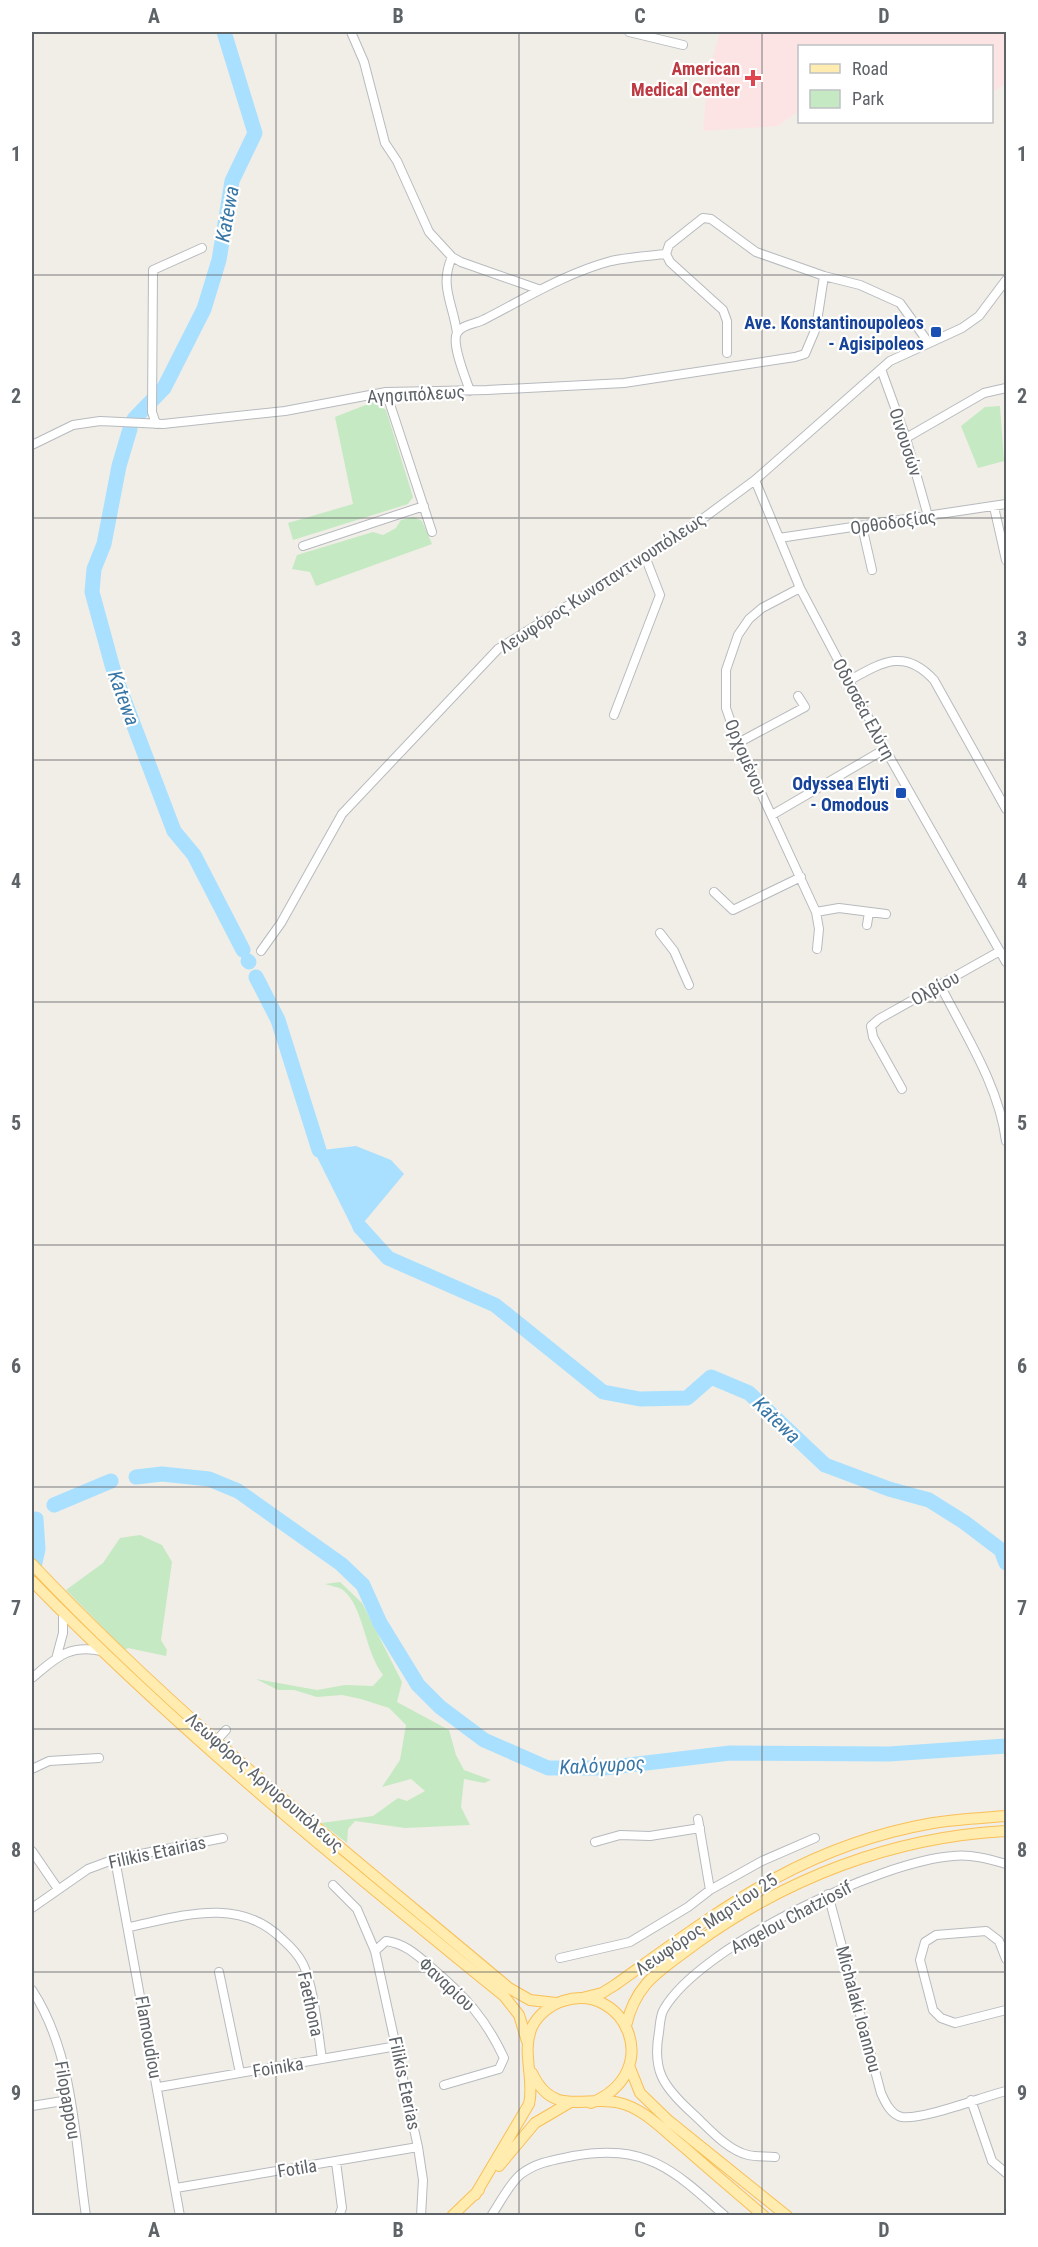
<svg xmlns="http://www.w3.org/2000/svg" width="1038" height="2247" font-family="'Roboto Condensed',sans-serif">
<rect width="100%" height="100%" fill="#f1eee7"/>
<path fill="#fde4e4" d="M720,32H1006V83L992,93V46H800L799,111L778,126L703,131L708,73Z"/>
<path fill="#c5e9c2" d="M373,402L386,410L413,497L408,504L293,540L288,523L353,504L335,417Z
M1000,406L1004,461L978,468L961,426L985,407Z
M414,517L422,521L432,544L316,586L310,572L292,569L297,555L373,532L383,535L396,528L401,520Z
M140,1535L162,1545L172,1562L161,1640L167,1650L166,1656L128,1648L125,1650L66,1590L103,1563L120,1538Z
M340,1582L362,1603L402,1682L397,1702L449,1730L456,1755L464,1770L491,1780L484,1783L464,1779L461,1807L470,1825L405,1828L355,1821L348,1829L347,1843L321,1823L373,1816L398,1798L407,1801L425,1791L411,1779L382,1787L400,1760L406,1725L389,1708L361,1699L342,1695L317,1697L294,1690H278L256,1679L317,1690L345,1685L373,1686L383,1675C364,1650 364,1607 343,1590C339,1587 331,1586 325,1584Z"/>
<path fill="#a9e0ff" d="M356,1146L391,1160L404,1174L355,1233L314,1151Z"/>
<g fill="none" stroke-linecap="round" stroke-linejoin="round">
<path stroke="#a9e0ff" stroke-width="15" d="M134,419L164,388L204,309L219,260L232,181L255,133L224,32
M130,429L119,466L104,544L94,569L92,592L115,676L174,831L194,855L243,950
M248,961L249,962
M256,977L278,1020L319,1150
M360,1227L388,1258L495,1305L603,1392L640,1399L687,1398L711,1377L749,1393L825,1465L889,1489L929,1500L964,1522L1001,1550L1006,1563
M136,1477L162,1474L209,1479L238,1491L341,1564L363,1585L380,1623L418,1685L440,1707L484,1740L548,1768H604L730,1753L889,1754L1006,1746
M54,1505L111,1481
M32,1576L38,1549L36,1519"/>
<g stroke="#b7babe" stroke-width="10">
<path id="minor" d="M351,32L364,62L385,143L397,161L429,232L452,257L461,262L538,289
M629,32L683,45
M452,257C439,286 453,303 457,333
M727,353V321L723,310L670,262L666,254L669,245L703,218L711,219L756,252L824,276L860,285L900,303L928,342
M881,369L906,438L928,516
M470,391C466,379 451,344 457,333C462,324 477,324 485,319C526,298 566,273 611,261C629,257 648,256 666,254
M386,392L432,532
M156,424L152,412L153,270L202,248
M906,438L984,393L1006,388
M32,445L73,425L100,421L163,424L285,411L386,392L487,390L624,383L795,357L805,354L816,328L824,276
M755,480L800,588L885,749L1006,962
M994,507L1006,560
M862,526L872,570
M779,538L1006,504
M303,546L424,506
M800,588L762,608L749,619L738,635L726,670V708L738,743L816,912L819,929L817,949
M848,681C881,663 904,647 934,680L1006,809
M614,715L660,595L646,559
M738,743L805,707L798,696
M772,815L885,749
M714,892L733,910L801,877
M816,912L839,908L886,914
M867,925L869,912
M660,933L674,951L689,985
M261,951L281,923L342,814L498,649L678,537L755,480L890,361L962,328L979,316L1006,280
M940,985C965,1034 999,1086 1006,1141
M902,1089L873,1037L871,1026L879,1019L1000,951
M56,1659L63,1633V1612
M32,1678C56,1658 68,1644 102,1651
M216,1741L226,1730
M32,1769L49,1761L99,1758
M698,1819L710,1890
M595,1842L620,1835L650,1836L700,1828
M32,1851L58,1889
M115,1859L180,2216
M333,1885L357,1909L375,1951L418,2147L423,2180L421,2216
M828,1894L881,2093C885,2102 891,2115 902,2117C923,2120 982,2097 1006,2091
M32,1908L88,1869L115,1859L223,1838
M129,1927C182,1916 239,1896 282,1939C290,1946 298,1954 303,1964C314,1987 318,2033 322,2059
M375,1951L386,1941C406,1944 417,1955 432,1968C465,1996 486,2019 504,2058L499,2069L444,2085
M560,1958L630,1942L688,1907L710,1890L762,1861L815,1838
M1006,1959L999,1941L986,1931L936,1935L925,1942L920,1960L933,2010L941,2018L955,2023L1006,2010
M219,1972L240,2073
M32,1990C74,2054 75,2141 86,2216
M159,2087L397,2046
M971,2100L992,2161L1006,2173
M32,2106L69,2100
M775,2157C766,2156 756,2157 748,2155C726,2150 706,2125 690,2111C663,2086 652,2070 659,2032C660,2025 660,2015 664,2009C700,1946 881,1861 953,1856C971,1854 989,1859 1006,1864
M336,2162L342,2208L339,2216
M176,2188L418,2147
M491,2216C500,2203 509,2184 521,2174C537,2162 554,2160 573,2156C645,2143 673,2169 725,2216"/>
</g>
<g stroke="#f9bf57" stroke-width="12">
<path id="major" d="M32,1564C178,1719 346,1851 509,1988L530,2000L556,2003
M32,1581C180,1733 339,1862 504,1996L519,2015L527,2041
M582,1998L602,1993L615,1985C720,1910 801,1846 933,1823C957,1819 982,1818 1006,1816
M626,2026C636,1982 660,1971 694,1945C786,1878 893,1837 1006,1831
M630,2068L640,2093L669,2121L787,2216
M532,2073C554,2119 586,2094 620,2103C645,2109 665,2132 684,2147C710,2170 737,2193 764,2216
M499,2166L535,2123L569,2103
M475,2195L529,2104C535,2079 521,2052 532,2027C538,2015 550,2005 563,2001C625,1981 666,2072 591,2103
M452,2216L479,2190"/>
</g>
<use href="#minor" stroke="#fff" stroke-width="8"/>
<use href="#major" stroke="#ffecae" stroke-width="10"/>
</g>
<path fill="none" stroke="#5e6368" stroke-width="1.5" stroke-opacity="0.55" d="M276,32V2216M519,32V2216M762,32V2216M32,275H1006M32,518H1006M32,760H1006M32,1002H1006M32,1245H1006M32,1487H1006M32,1729H1006M32,1972H1006"/>
<path fill="#e0444e" stroke="#fff" stroke-width="2" d="M750 69h6v6h6v6h-6v6h-6v-6h-6v-6h6z"/>
<g fill="#1a4fb4" stroke="#fff" stroke-width="2">
<rect x="930" y="326" width="12" height="12" rx="3"/>
<rect x="895" y="787" width="12" height="12" rx="3"/>
</g>
<g text-anchor="middle" dominant-baseline="central" stroke-width="4.5" stroke-linejoin="round" paint-order="stroke">
<g font-size="18" font-weight="bold" fill="#be3a42" stroke="#fff" text-anchor="end">
<text x="740" y="68">American<tspan x="740" dy="21">Medical Center</tspan></text>
</g>
<g font-size="18" font-weight="bold" fill="#164399" stroke="#fff" text-anchor="end">
<text x="924" y="322">Ave. Konstantinoupoleos<tspan x="924" dy="21">- Agisipoleos</tspan></text>
<text x="889" y="783">Odyssea Elyti<tspan x="889" dy="21">- Omodous</tspan></text>
</g>
<g font-size="18" fill="#5e6368" stroke="#fff">
<text transform="translate(416 394) rotate(-3)">Αγησιπόλεως</text>
<text transform="translate(906 442) rotate(72)">Οινουσών</text>
<text transform="translate(893 522) rotate(-8)">Ορθοδοξίας</text>
<text transform="translate(602 583) rotate(-33)">Λεωφόρος Κωνσταντινουπόλεως</text>
<text transform="translate(864 709) rotate(62)">Οδυσσέα Ελύτη</text>
<text transform="translate(746 757) rotate(67)">Ορχομένου</text>
<text transform="translate(935 988) rotate(-29)">Ολβίου</text>
<text transform="translate(265 1782) rotate(41)">Λεωφόρος Αργυρουπόλεως</text>
<text transform="translate(157 1852) rotate(-12)">Filikis Etairias</text>
<text transform="translate(791 1917) rotate(-28)">Angelou Chatziosif</text>
<text transform="translate(706 1924) rotate(-34)">Λεωφόρος Μαρτίου 25</text>
<text transform="translate(447 1984) rotate(43)">Φαναρίου</text>
<text transform="translate(311 2004) rotate(78)">Faethona</text>
<text transform="translate(859 2009) rotate(75)">Michalaki Ioannou</text>
<text transform="translate(149 2037) rotate(80)">Flamoudiou</text>
<text transform="translate(278 2067) rotate(-9)">Foinika</text>
<text transform="translate(405 2083) rotate(78)">Filikis Eterias</text>
<text transform="translate(68 2100) rotate(80)">Filopappou</text>
<text transform="translate(297 2168) rotate(-9)">Fotila</text>
</g>
<g font-size="20" font-style="italic" fill="#3977a6" stroke="#fff">
<text transform="translate(227 214) rotate(-80)">Katewa</text>
<text transform="translate(124 698) rotate(70)">Katewa</text>
<text transform="translate(777 1420) rotate(44)">Katewa</text>
<text transform="translate(602 1765) rotate(-3)">Καλόγυρος</text>
</g>
</g>
<rect width="1038" height="2247" fill="none" stroke="#ffffff" stroke-width="66"/>
<rect x="798" y="45" width="195" height="78" fill="#ffffff" stroke="#bfc1c3" stroke-width="1.5"/>
<rect x="810" y="64" width="30" height="9" fill="#ffecae" stroke="#bfc1c3" stroke-width="1.5"/>
<text x="852" y="75" font-size="18" fill="#5e6368">Road</text>
<rect x="810" y="90" width="30" height="18" fill="#c5e9c2" stroke="#bfc1c3" stroke-width="1.5"/>
<text x="852" y="105" font-size="18" fill="#5e6368">Park</text>
<rect x="33" y="33" width="972" height="2181" fill="none" stroke="#5e6368" stroke-width="2"/>
<g font-size="20" text-anchor="middle" font-weight="bold" fill="#5e6368">
<text x="154" y="23">A</text>
<text x="398" y="23">B</text>
<text x="640" y="23">C</text>
<text x="884" y="23">D</text>
<text x="16" y="161">1</text>
<text x="1022" y="161">1</text>
<text x="16" y="403">2</text>
<text x="1022" y="403">2</text>
<text x="16" y="646">3</text>
<text x="1022" y="646">3</text>
<text x="16" y="888">4</text>
<text x="1022" y="888">4</text>
<text x="16" y="1130">5</text>
<text x="1022" y="1130">5</text>
<text x="16" y="1373">6</text>
<text x="1022" y="1373">6</text>
<text x="16" y="1615">7</text>
<text x="1022" y="1615">7</text>
<text x="16" y="1857">8</text>
<text x="1022" y="1857">8</text>
<text x="16" y="2100">9</text>
<text x="1022" y="2100">9</text>
<text x="154" y="2237">A</text>
<text x="398" y="2237">B</text>
<text x="640" y="2237">C</text>
<text x="884" y="2237">D</text>
</g>
</svg>
